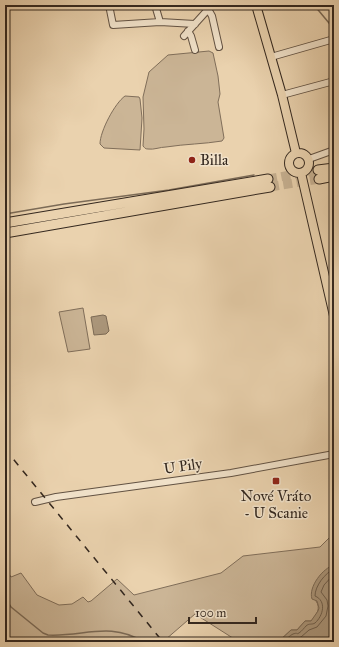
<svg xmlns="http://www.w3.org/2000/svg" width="339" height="647" font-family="'IM FELL Great Primer',serif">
<rect width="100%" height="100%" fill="#ead2ae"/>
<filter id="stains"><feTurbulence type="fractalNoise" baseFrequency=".005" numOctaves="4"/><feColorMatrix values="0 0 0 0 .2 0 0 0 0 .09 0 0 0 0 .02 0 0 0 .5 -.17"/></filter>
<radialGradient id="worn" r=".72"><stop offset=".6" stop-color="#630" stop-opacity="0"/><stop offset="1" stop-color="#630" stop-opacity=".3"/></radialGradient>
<path fill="#cbb596" stroke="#806e5a" d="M209,51L213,53L218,76L220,94L218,102L224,138L222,141C204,144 185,144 166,147C160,147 154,150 148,149C145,149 145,148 143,146L144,129L143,97L149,72L168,55Z
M125,96L139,97L140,99L142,118L140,150L104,148L100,144C100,131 115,103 125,96Z
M83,308L90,349L68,352L59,312Z
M334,533V565L316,601C321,608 317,615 311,621H305L297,630H291L278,642H239L195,614L165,640L166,642H5V568L11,577L21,573L37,595L59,605L72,604L83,597L88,602L91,601L117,579L134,595L221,573L243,556L320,547Z"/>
<path fill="#ac987d" stroke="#7c6b57" d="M103,315L106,316L109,331L106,334L94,335L91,317Z
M334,565V632L323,642H278L291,630H297L305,621H311L318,611L319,608L317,601L312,599C308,587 323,568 334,565Z"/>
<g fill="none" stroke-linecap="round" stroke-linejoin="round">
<path stroke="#70604e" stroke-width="1" d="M283,642C286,640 290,635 293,634C299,632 295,635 299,633C302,631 304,628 306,626C309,623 312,625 315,623C323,616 327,601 315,596C315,586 325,573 334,569
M291,642L295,639L301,637L309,630L317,627L326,616L328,606L327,600L321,592L324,585L334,574"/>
<path stroke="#7c6b57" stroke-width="1.5" d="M314,5L334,29
M5,214L64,204L169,190L254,175
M5,598L11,607L43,633L48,635C84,637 109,621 144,642"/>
<path stroke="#c6b091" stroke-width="9" stroke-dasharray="9 4.5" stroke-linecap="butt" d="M268,179L318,170
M270,187L319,179"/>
<g stroke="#625243" stroke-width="8">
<path id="minor" d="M109,5L113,25L160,22L195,24
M155,5L160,22
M208,9L212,16L219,47
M188,31L191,36L195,50
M184,36L212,5
M271,57L334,39
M282,95L334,81
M309,159L334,150
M35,502L56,497L231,473L334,454"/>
</g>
<g stroke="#34281f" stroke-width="10">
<path id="major" d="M256,5L282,95L296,153
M289 163a10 10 0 1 1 20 0a10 10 0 1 1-20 0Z
M301,173L334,316"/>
</g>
<g stroke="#34281f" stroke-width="11">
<path id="highway" d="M318,170L334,168
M319,179L334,176
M5,223L268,179
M5,233L270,187"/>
</g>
<use href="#minor" stroke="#f1e2ca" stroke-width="6"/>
<use href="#major" stroke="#ead2ae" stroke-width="8"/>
<use href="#highway" stroke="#ead2ae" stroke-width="9"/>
<path stroke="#34281f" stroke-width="1.5" stroke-dasharray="7 7" stroke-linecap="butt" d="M5,449L163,642"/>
</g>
<g fill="#8f2418" stroke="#f1e2ca" stroke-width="1.5">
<circle cx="192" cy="160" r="4"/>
<rect x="272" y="477" width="8" height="8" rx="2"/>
</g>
<g text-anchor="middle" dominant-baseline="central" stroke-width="3" stroke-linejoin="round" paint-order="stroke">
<g font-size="15" fill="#34281f" stroke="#f1e2ca" text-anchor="start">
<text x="200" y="160">Billa</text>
<text x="276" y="496" text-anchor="middle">Nové Vráto<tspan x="276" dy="17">- U Scanie</tspan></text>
</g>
<g font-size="15" fill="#34281f" stroke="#f1e2ca">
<text transform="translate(183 466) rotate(-8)">U Pily</text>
</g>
</g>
<rect width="339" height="647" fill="none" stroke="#ead2ae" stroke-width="20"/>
<rect x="6" y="6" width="327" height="635" fill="none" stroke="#34281f" stroke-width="2"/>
<rect x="10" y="10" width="319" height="627" fill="none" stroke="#34281f"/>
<path d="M189 617v6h67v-6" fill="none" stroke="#34281f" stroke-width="2"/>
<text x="195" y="617" font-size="12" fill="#34281f" stroke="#f1e2ca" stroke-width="3" paint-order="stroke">100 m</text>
<rect width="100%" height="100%" filter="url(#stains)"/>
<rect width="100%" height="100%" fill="url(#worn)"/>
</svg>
